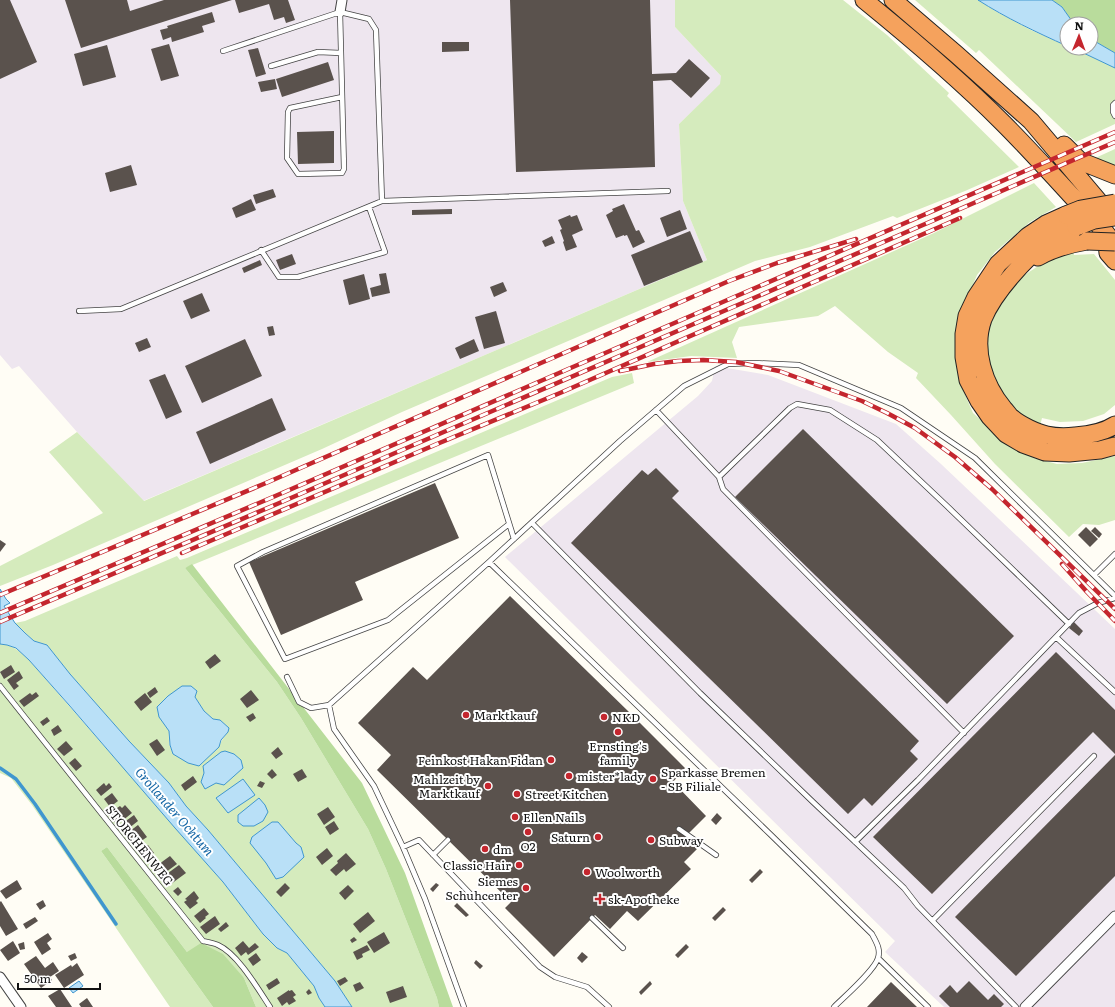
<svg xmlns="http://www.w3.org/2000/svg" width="1115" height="1007" font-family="Literata,serif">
<rect width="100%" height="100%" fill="#fffdf5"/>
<path fill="#eee6ef" d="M0,0H675V27L721,76V84L679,124L683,201L707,260L143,501L77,432L19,366L12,369L0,355Z
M715,366L768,375L896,424L941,464L1115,629V1007H944L885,952L895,941L505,557L698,396L712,381Z"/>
<path fill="#d5ebbd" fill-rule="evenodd" d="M675,0H843L887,35L949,93L947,96L1019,167L965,191L897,218L893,216L810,247L755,261L402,412L322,449L53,565L0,586V566L103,513L49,452L77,432L144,501L707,260L683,201L679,124L720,84L721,76L675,27Z
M915,0H978L997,12L1031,30L1067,46V48H1073L1115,68V124L1076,142L979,50L976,53Z
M1115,149V170L1093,159Z
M1034,183L1056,207L1030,222L995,252L977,275L962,310L955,336V358L963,390L973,413L1002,439L1034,458L1057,464L1082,463L1115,456V520L1099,525L1083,524L1069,537L995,464L951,415L916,378L918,373L888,352L835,306L818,316L739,327L732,342L737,358L691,356L647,362L934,233Z
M1073,250L1074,255L1094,254L1115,280V405L1104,414L1083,421L1060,422L1042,418L1040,426L1021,415L1010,407L995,384L987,354L988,330L998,305L1012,286L1026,274L1046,261Z
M632,373L634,383L185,568L277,682L301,718L368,829L386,869L437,998L439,1007H352L335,981L208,830L186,806L169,783L129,741L70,674L47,645L34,641L15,623L25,621L177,556L180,560L187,558L612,377ZM195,697L204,711L213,719L220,720L229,728C227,735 221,739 219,747L176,755C170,752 168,740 169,732C170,728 191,702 195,697ZM225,752L234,754L241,760L201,782L204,773ZM272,822H278L296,843L301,847L304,857L277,879L266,863L252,837Z
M0,644C14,645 19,651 29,660L223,882L263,934L277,948L287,953L314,986L319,998L325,1007H256L244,978L187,952L107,847L101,851L213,1007H170L32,805L11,778L0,773Z"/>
<path fill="#b9dc9c" d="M1052,0H1115V53L1091,39V24H1074L1062,7Z
M192,564L362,783L405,873L453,1007H439L437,998L386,869L368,829L301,718L277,682L185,568Z
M107,847L187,952L201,943L223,954L244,978L256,1007H213L101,851Z"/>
<path fill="#b9e0f7" stroke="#3f96cf" d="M978,0H1052L1062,7L1074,24H1067V46C1036,32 1006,18 978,0Z
M1091,39L1115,53V68L1073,48H1091Z
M0,589L6,599L10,603L4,606L15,623L25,633L34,641L47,645L70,674L129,741L169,783L186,806L208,830L335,981L352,1007H325L319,998L314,986L287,953L277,948L263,934L223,882L175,828L69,705L29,660L16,648L7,645L0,644Z
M182,686H191L197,691L195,697L204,711L213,719L220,720L229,728L228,732L221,740L219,747L199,766L188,763L173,754L170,745L169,731L159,717L157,707L168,696Z
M225,751L234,754L241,760L243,768L224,785L216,783L205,789L201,782L204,773L203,766L221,752Z
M243,779L255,795L228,813L216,798Z
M259,798L265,805L268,812L263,821L254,826H243L238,822V815Z
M272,822H278L296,843L301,847L304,857L283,877L276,879L266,863L250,843L252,837Z
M79,981L83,986L73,993L69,988Z"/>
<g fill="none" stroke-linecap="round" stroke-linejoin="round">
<path stroke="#3f96cf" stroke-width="3.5" d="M0,768L16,779L35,804L116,924"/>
</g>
<path fill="#5a524d" d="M0,0H10L37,62L0,79Z
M65,0H127L130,11L164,0H232L81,48Z
M235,0H288L295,20L286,23L284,17L274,20L269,4L239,13Z
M510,0H650L652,74L676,73L689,59L710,78L691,98L671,80L653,81L655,167L516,172Z
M212,12L215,22L202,26L204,32L172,42L171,37L163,40L160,30L168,28L167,26Z
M442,42H469V51L442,52Z
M169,44L179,76L161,81L151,49Z
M107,45L116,77L83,86L74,54Z
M258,48L266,74L256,77L248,50Z
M328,62L334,80L282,97L276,79Z
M275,79L277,89L261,92L258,82Z
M334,131V163L298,164L297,132Z
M131,165L137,185L110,192L105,173Z
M273,189L276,197L256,204L253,195Z
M251,199L256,210L236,218L232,208Z
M624,204L636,231L639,230L645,242L633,248L627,235L624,236V235L616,238L606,215L613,211L612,209Z
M452,209V214L412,215V210Z
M680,210L687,229L667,237L660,218Z
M570,215L571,217L577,215L583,230L572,235L577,247L566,251L563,242L564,241L560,230L562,229L558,220Z
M690,231L703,262L644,286L631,255Z
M552,236L555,243L545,247L542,241Z
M292,254L296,264L280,270L276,260Z
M260,260L262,265L244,273L242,268Z
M386,273L390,293L372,297L370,288L381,285L379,274Z
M364,274L370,299L349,305L343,280Z
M503,282L507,291L494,297L490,287Z
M202,293L210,311L191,319L183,301Z
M496,311L505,343L484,349L475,317Z
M273,326L275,335L269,336L267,327Z
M147,338L151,347L139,352L135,343Z
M245,339L262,376L202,403L185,366Z
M474,339L479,351L460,359L455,348Z
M165,374L182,412L166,419L149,380Z
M272,398L286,430L210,464L196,432Z
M803,429L1014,636L947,704L735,497Z
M656,468L679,491L672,498L919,741L910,751L918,759L872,806L864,798L848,814L571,543L642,470L648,475Z
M435,483L459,538L355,582L363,600L281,635L249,562Z
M1086,527L1098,539L1090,547L1078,535Z
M1095,527L1102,534L1099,538L1091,531Z
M0,540L6,544L0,552Z
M510,596L629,712L685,768L673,782L706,816L685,837L697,849L684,862L691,869L638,921L627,911L610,929L595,915L554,957L505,908L511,902L377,770L391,755L358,723L413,667L427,680Z
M1074,622L1083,631L1079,636L1069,628Z
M1056,652L1115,710V754L1093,732L932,894L873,837Z
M215,654L221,661L210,669L205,662Z
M11,665L15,672L4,679L0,672Z
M19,671L23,678L16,683L19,686L14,690L7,680Z
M155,687L158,692L150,698L147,693Z
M251,690L259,700L247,708L240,699Z
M36,692L39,696L24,707L19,701L30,693L32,695Z
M145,693L152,702L141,711L134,702Z
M253,713L256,718L250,722L246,717Z
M47,717L50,721L43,726L40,722Z
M58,725L62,731L54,736L51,730Z
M157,739L165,750L157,756L149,744Z
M66,741L73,749L64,756L57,749Z
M278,747L283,754L276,759L271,753Z
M1115,755V876L1016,976L955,917Z
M75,758L82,766L76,771L69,763Z
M272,769L277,775L272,779L267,774Z
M302,769L307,777L298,782L293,774Z
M193,776L197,782L185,791L181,785Z
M260,781L265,783L262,788L257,786Z
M104,783L106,786L109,783L112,787L101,796L96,790Z
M112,793L118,801L110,807L104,799Z
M125,805L132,813L117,825L108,814L120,806L122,808Z
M328,807L335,817L324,825L317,814Z
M717,813L722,818L716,825L711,820Z
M134,815L138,821L124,832L119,826Z
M334,821L339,829L330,835L325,827Z
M138,825L147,837L134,846L126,834Z
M148,845L154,853L144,859L139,851Z
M327,848L333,856L322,865L316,857Z
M346,853L356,864L346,872L344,869L336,876L330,870L338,863L337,861Z
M170,856L177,864L162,875L155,867Z
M179,865L186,873L171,884L164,876Z
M760,869L763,872L752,883L749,880Z
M17,880L22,889L6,899L0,891Z
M285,883L290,888L281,897L276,892Z
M436,883L439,885L433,892L430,889Z
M348,885L354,891L345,900L339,893Z
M178,887L182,892L178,896L173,891Z
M194,891L199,898L196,901L198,903L190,909L184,902L187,900L185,899Z
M43,900L46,906L40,910L36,904Z
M1,901L18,929L6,936L0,926V902Z
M457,903L469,915L466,917L454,906Z
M723,907L726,910L715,921L712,918Z
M204,908L209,914L205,917L206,918L200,923L194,916Z
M368,912L375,921L360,933L353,924Z
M215,916L220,924L206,934L200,927Z
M35,917L38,921L26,929L23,924Z
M226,922L229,926L221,932L218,929Z
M384,932L390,943L374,953L367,942Z
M48,933L52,939L47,943L51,949L42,955L34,942Z
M354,937L357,940L352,943L350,940Z
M13,941L20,953L8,961L0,950Z
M243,941L249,948L255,943L259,947L248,955L246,952L241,956L235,948Z
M24,942L25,949L20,950L18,944Z
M686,944L689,947L678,958L675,955Z
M367,945L370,950L362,954L363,957L357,960L353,952Z
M582,952L588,957L582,963L577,958Z
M75,953L77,958L71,961L68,956Z
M256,953L261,960L253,966L248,959Z
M36,956L45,968L53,962L59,971L50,977L52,980L41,988L24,964Z
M476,960L483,966L480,969L474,963Z
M77,963L84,975L64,988L55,975L71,965L72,967Z
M345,977L348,981L340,986L337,981Z
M277,978L280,983L269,990L266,985Z
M650,981L652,984L641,995L639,992Z
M969,981L988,1000L994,994L1004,1004L1001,1007H950L939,996L950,985L957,993Z
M360,982L364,988L356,992L353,985Z
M891,982L917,1007H867Z
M403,986L407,997L390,1003L386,992Z
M60,989L72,1007H56L48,996Z
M309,989L312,993L308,995L306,992Z
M289,990V991L292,990L296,995L293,997L296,1001L289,1005L287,1002L282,1006L277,998Z
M87,998L93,1007H81L79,1004Z"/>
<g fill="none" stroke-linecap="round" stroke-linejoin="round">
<g stroke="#444" stroke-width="6">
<path id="lane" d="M340,12L344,169L342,173L298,174L287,158L288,112L290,108L342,97
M223,51L340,12L369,19L376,30L382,201
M271,66L318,52L341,53
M1115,103L1113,105V112L1115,116
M261,250L279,277H298L385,252L369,207
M79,311L121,309L382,201L668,191
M656,410L719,477L723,489L964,733
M719,477L790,408L797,404L830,410L877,440L950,509L1069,624
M532,523L700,693L813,802L904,888L918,906L1016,1007
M509,524L388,620L285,659L237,566L263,552L488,455L514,539
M489,562L771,835L872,934C876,942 881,949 878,958C875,970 844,997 834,1007
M1094,575L1115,554
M1056,637L1115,692
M287,677L299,702L311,708L329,705L489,562L620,441L684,386L728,364L754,363L799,365L901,408L975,458L1115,596
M0,686L203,941C208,942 214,943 218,945C238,954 258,989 270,1007
M329,705L334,729L374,786L403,847L425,899L464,1007
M679,829L716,855
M855,842L918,780L1079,613L1098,603L1115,598
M403,847L419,840L540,967L555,977L587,987L609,1007
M433,855L448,840
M592,918L623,948
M933,920L1094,756
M878,958L928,1007"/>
</g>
<g stroke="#444" stroke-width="11">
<path id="street" d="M340,12L342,0
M0,977L21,1007
M1025,1007L1115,916"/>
</g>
<g stroke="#222" stroke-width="19">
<path id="highway" d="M864,0C912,39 959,79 1003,123C1038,158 1071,196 1105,232L1115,245
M893,0L956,54L1031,121L1111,216
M1064,145L1080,161L1115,175
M1066,215L1046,224L1028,236L998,264L976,297L967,316L964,334V357L968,380L979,401L990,417L1006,434L1023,444L1045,452L1069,453L1100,450L1115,446
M1076,227C1069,230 1060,233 1054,237C1029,253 994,292 983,319C972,350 984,385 1004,409C1007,412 1009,416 1012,418C1020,425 1037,433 1047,435C1056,437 1066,437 1075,436C1089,435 1103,433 1115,425
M1106,234L1108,253L1115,261
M1038,257C1054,248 1069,244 1087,241"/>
</g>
<use href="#lane" stroke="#fff" stroke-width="4.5"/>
<use href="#street" stroke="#fff" stroke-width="9"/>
<use href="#highway" stroke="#f5a25d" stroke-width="17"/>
<g stroke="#c4262e" stroke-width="4.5">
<path id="rail" d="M620,371L654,364L678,361L703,360L736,362L779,371L862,401L887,413L915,428L955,457L992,489L1115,609
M182,553L437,444L560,393L960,218
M1062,564L1087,592L1115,621
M0,595L266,483L729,281L777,263L856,239
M0,613L273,497L1115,132
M0,622L277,504L1115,142"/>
</g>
<use href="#rail" stroke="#fff" stroke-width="3" stroke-dasharray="9" stroke-linecap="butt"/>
<g stroke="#222" stroke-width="19" stroke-linecap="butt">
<path id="highway-bridge" d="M1066,215L1081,209L1115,203
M1076,227L1094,220L1115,217
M1087,241L1115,242"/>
</g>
<use href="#highway-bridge" stroke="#f5a25d" stroke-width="17"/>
</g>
<g fill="#c4262e" stroke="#fff" stroke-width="1.5">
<circle cx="466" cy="715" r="4"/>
<circle cx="604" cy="717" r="4"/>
<circle cx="618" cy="732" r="4"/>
<circle cx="551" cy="760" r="4"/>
<circle cx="569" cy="776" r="4"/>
<circle cx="653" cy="779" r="4"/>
<circle cx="488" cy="786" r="4"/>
<circle cx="517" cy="794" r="4"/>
<circle cx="515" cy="817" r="4"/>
<circle cx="528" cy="832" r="4"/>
<circle cx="598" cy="837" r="4"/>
<circle cx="651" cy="840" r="4"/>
<circle cx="485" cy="849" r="4"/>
<circle cx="519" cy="865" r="4"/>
<circle cx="587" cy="872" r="4"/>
<circle cx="526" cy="888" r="4"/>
<path d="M598 893h4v4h4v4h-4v4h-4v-4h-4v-4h4z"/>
</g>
<g text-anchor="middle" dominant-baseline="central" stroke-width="4" stroke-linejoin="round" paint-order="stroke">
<g font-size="12" fill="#111" stroke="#fff" text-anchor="start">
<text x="474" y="715">Marktkauf</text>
<text x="612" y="717">NKD</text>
<text x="618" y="746" text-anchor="middle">Ernsting's<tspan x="618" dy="14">family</tspan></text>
<text x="543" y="760" text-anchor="end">Feinkost Hakan Fidan</text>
<text x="661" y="772">Sparkasse Bremen<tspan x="661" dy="14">- SB Filiale</tspan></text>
<text x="577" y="776">mister*lady</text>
<text x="480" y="779" text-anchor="end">Mahlzeit by<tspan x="480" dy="14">Marktkauf</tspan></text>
<text x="525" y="794">Street Kitchen</text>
<text x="523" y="817">Ellen Nails</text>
<text x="590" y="837" text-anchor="end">Saturn</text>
<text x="659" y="840">Subway</text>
<text x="528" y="846" text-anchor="middle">O2</text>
<text x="493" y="849">dm</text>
<text x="511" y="865" text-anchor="end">Classic Hair</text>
<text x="595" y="872">Woolworth</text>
<text x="518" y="881" text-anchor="end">Siemes<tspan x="518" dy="14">Schuhcenter</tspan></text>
<text x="608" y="899">sk-Apotheke</text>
</g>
<g font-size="12" fill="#111" stroke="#fff">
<text transform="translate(140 845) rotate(51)">STORCHENWEG</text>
</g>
<g font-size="13" font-style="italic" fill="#1768a6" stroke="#fff">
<text transform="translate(175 811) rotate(49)">Grollander Ochtum</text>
</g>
</g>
<g transform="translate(1079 36) rotate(1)"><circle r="19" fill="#ffffff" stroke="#a0a0a0"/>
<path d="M0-3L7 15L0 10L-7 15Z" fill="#c4262e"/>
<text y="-6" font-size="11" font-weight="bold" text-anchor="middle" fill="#111111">N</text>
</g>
<path d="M18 983v6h82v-6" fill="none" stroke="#111111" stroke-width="2"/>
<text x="24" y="983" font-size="12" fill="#111111" stroke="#ffffff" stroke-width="3" paint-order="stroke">50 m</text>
</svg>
